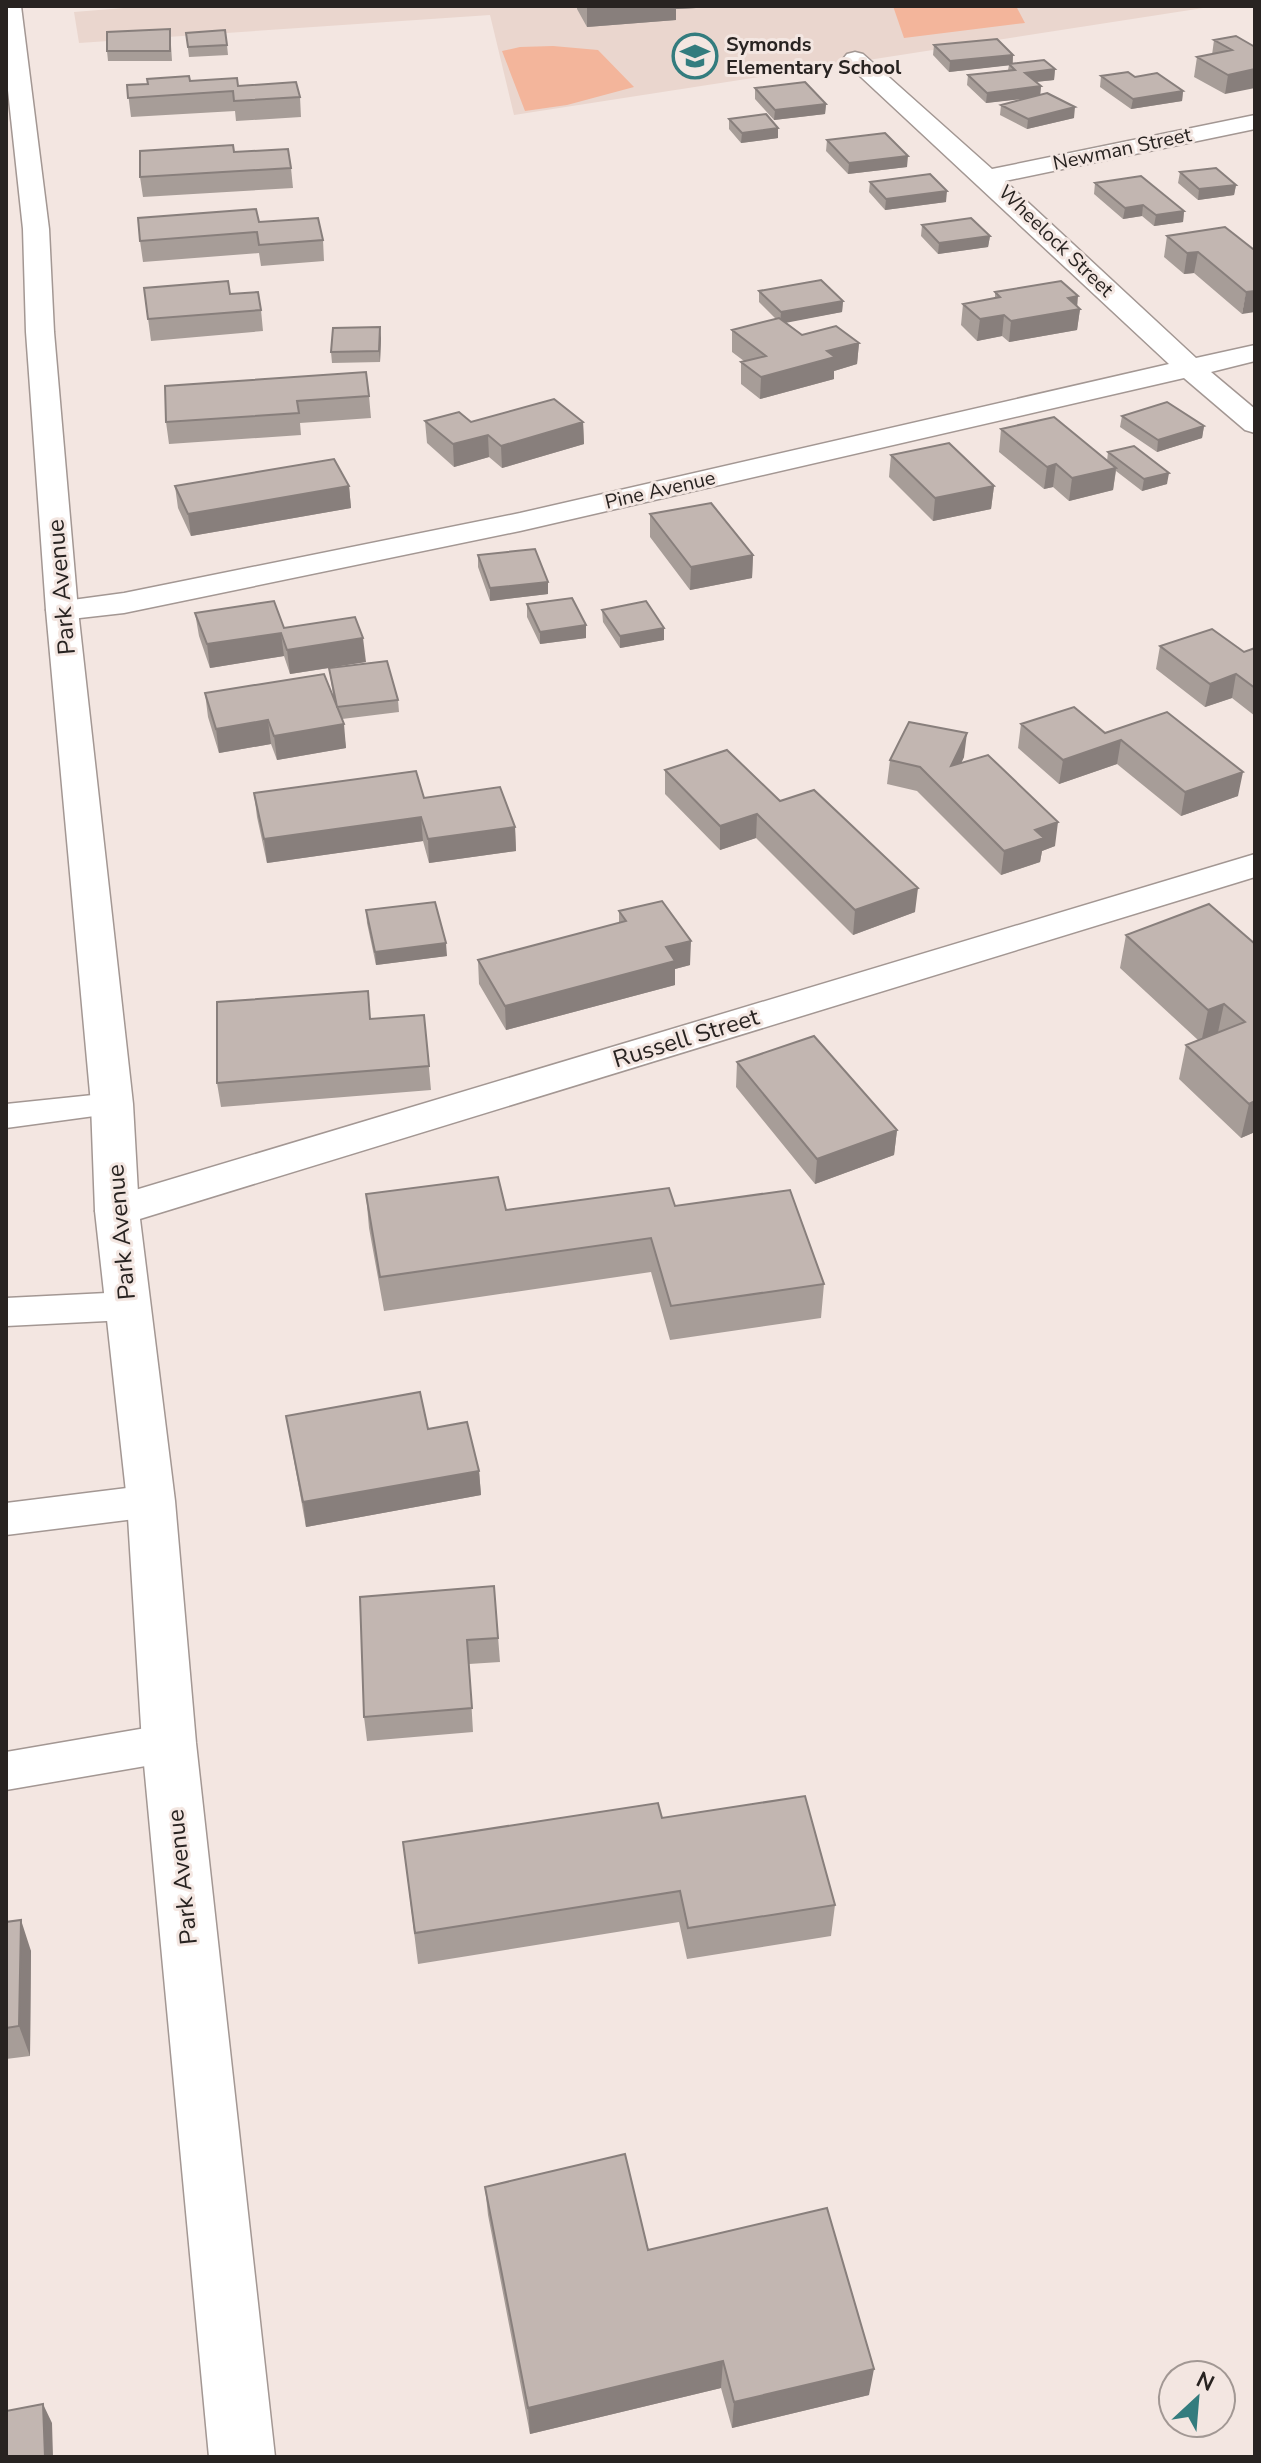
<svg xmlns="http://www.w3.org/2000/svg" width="1261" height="2463" font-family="'Nunito Sans',sans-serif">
<rect width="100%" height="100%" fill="#f3e6e1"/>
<path fill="#ead6ce" d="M149,6H1216L514,115L490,15L79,43L74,12Z"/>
<path fill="#f3b59b" d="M893,6H1016L1025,23L904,38Z
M553,46L598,50L634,87L567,105L525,111L502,51L520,47Z"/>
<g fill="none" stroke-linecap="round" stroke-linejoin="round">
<g stroke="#a39793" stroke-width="3">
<path id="service" d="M112,1093L124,1096L129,1104L124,1112L6,1128V1104Z
M127,1292L140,1296L146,1306L140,1316L127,1320L6,1326V1298Z
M151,1485L165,1490L171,1501L165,1512L151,1517L6,1535V1503Z
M169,1724L184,1730L191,1743L184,1756L169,1762L6,1790V1752Z"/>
</g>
<g stroke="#a39793" stroke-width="3">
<path id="minor" d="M855,52L863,54L992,169L1255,115V129L1005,181L1196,358L1255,345V361L1211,372L1255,409V433L1245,430L1184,378L520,531L124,613L62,620L50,617L46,610L50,603L124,593L520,513L1169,364L847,64L843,59L847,54Z
M1255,854V877L117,1226L102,1222L95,1211L102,1200Z"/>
</g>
<g stroke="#a39793" stroke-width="3">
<path id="tertiary" d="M6,6H21L49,229L54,332L78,610L133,1104L139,1211L175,1501L196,1743L275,2457H209L142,1743L127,1501L95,1211L91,1104L46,610L26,332L23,229L6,72Z"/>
</g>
<use href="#service" fill="#fff" fill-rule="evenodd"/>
<use href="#minor" fill="#fff" fill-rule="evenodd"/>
<use href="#tertiary" fill="#fff" fill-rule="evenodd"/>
</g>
<path fill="#a79d98" d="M577,6H696V8L676,9V20L587,27L577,9Z
M170,29L172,61H108L107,51Z
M186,33L227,45L228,55L189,57Z
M1214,40L1255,47L1225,94L1194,77L1197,57L1212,55Z
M934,45L1013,55V64L1055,69L1054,80L1036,82L1041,86L1040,95L1074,118L1027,129L1000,115L1001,105L1026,98L986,103L967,85L968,75L1008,70L1009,65L949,72L933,55Z
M1101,76L1135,77L1183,91L1182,101L1131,109L1100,87Z
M190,81L238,86L300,97L301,117L236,121L235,111L131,117L127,85Z
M755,88L826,104L825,114L774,120L755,99Z
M729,119L778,138L741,143L729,129Z
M827,140L907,167L848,174L826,151Z
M234,152L291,168L293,188L143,197L140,177Z
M1180,172L1236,185L1234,195L1198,200L1178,183Z
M870,182L946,202L885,210L869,192Z
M1095,183L1184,211L1183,222L1154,226L1142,216L1123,219L1094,194Z
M259,222L323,240L324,261L261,266L259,253L143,262L140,241Z
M922,225L990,236L988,247L938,254L921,236Z
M1167,236L1255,249L1242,314L1194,273L1184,274L1164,257Z
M144,288L230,294L261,310L263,331L151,341Z
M759,291L843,301L842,312L786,322L802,335L859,343L857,364L834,371V379L760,399L741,384V362L744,361L732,352V330L776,319L759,302Z
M995,292L1077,306L1080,309L1077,330L1009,342L1002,336L977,341L961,325L963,304L995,298Z
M381,338L380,362L332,363L331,352Z
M165,386L369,396L371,418L300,423L301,435L169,444L166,422Z
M1122,416L1204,426L1202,438L1157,452L1120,427Z
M425,421L583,422L584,444L502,468L489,457L454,467L427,443Z
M1001,429L1107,461L1108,452L1167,484L1142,491L1116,471L1113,490L1069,501L1053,487L1044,489L999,452Z
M891,455L994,486L991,509L933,521L889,477Z
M175,486H349L351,508L191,536L178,508Z
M650,514L753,555L752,578L690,590L650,537Z
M478,555L548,594L490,601L478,567Z
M527,604L586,625V638L540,644L527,617Z
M602,610L664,628V640L620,648L603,622Z
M195,613L284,628L366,662L329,667L398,700L399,712L342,719L346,748L277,760L271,744L219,753L208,717L205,693L334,701L329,668L290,674L284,656L210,668L199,636Z
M1160,646L1244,652L1255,648V716L1232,698L1205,707L1156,669Z
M1167,712L1238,796L1181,816L1117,764L1059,784L1018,748L1021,724L1105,733Z
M964,757L961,763L1055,846L1042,851L1040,862L1001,875L917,791L887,784L890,760Z
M665,770L780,801L915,912L853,935L756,838L720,850L665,794Z
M254,793L424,798L515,827L516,851L429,863L423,841L267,863L257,817Z
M366,910L447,956L376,965L367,923Z
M619,911L690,965L675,969V985L506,1030L479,984L478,960L619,923Z
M1126,935L1255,944V1132L1241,1138L1179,1079L1186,1045L1198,1040L1120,968Z
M424,1015L431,1090L221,1107L217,1083L370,1019Z
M737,1062L897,1130L894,1155L815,1184L736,1087Z
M366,1194L506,1210L675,1206L824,1284L821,1318L670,1340L651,1272L384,1311L369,1228Z
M286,1416L428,1429L479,1471L481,1495L306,1527Z
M494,1586L500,1662L469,1664L473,1732L367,1741L364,1717Z
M662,1818L835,1905L831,1936L687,1959L679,1922L418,1964L403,1842Z
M6,1922L31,1951L30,2056L6,2059Z
M485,2187L648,2250L869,2395L732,2428L721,2388L530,2434L488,2215Z"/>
<path fill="#887f7c" d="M587,6H696V8L676,9V20L587,27Z
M1013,55L1012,65L949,72L950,61Z
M1055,69L1054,80L1024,83L1025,73Z
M1255,69V88L1225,94L1228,75Z
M1041,86L1040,97L986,103L987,93Z
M1183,91L1182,101L1131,109L1133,99Z
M826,104L825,114L774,120L775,110Z
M1075,107L1074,118L1027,129L1028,119Z
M778,128V138L741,143L742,133Z
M908,156L907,167L848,174L849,163Z
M1236,185L1234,195L1198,200L1199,189Z
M947,191L946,202L885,210L886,199Z
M1143,205L1142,216L1123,219L1125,208Z
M1184,211L1183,222L1154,226L1156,215Z
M990,236L988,247L938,254L939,243Z
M1198,252L1194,273L1184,274L1187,253Z
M1255,291V312L1242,314L1246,292Z
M1078,296L1077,309H1080L1077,330L1009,342L1011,321L1068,298Z
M843,301L842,312L780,324L781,312Z
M1004,315L1002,336L977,341L980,319Z
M380,327L381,338L380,362L379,351Z
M859,343L857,364L834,371V379L760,399L761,377L827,351Z
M583,422L584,444L502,468L501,446Z
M1204,426L1202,438L1157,452L1158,440Z
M488,435L489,457L454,467L453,444Z
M1056,464L1053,487L1044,489L1047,467Z
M1116,468L1113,490L1069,501L1072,478Z
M1169,473L1167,484L1142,491L1144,479Z
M349,486L351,508L191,536L188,514Z
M994,486L991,509L933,521L935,498Z
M753,555L752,578L690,590L691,567Z
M548,582V594L490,601V588Z
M586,625V638L540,644V632Z
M664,628V640L620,648V636Z
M281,633L284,656L210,668L207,644Z
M363,638L366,662L290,674L287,650Z
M1236,674L1232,698L1205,707L1210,684Z
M268,720L271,744L219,753L216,729Z
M344,724L346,748L277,760L274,736Z
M967,733L964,757L948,790L951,766Z
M1121,740L1117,764L1059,784L1063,760Z
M1243,772L1238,796L1181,816L1185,792Z
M757,814L756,838L720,850V826Z
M421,817L423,841L267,863L264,839Z
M1058,822L1055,846L1042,851L1040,862L1001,875L1004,851L1035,830Z
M515,827L516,851L429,863L428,839Z
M918,888L915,912L853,935L855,910Z
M691,941L690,965L675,969V985L506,1030L505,1006L666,947Z
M446,943L447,956L376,965L375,952Z
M1224,1004L1217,1037L1201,1043L1208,1010Z
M1255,1101V1132L1241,1138L1249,1104Z
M897,1130L894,1155L815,1184L817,1159Z
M479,1471L481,1495L306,1527L303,1502Z
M21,1920L31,1951L30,2056L19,2026Z
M723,2361L721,2388L530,2434L528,2408Z
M874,2369L869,2395L732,2428L734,2402Z
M43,2404L52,2423L53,2457H45Z"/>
<path fill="#c2b6b1" stroke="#887f7c" stroke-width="2" d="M170,29V51H107V32Z
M225,30L227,45L188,47L186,33Z
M1236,36L1255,47V69L1228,75L1197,57L1232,50L1214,40Z
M997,39L1013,55L950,61L934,45Z
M1044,60L1055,69L1025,73L1041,86L987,93L968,75L1015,70L1009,64Z
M1128,72L1135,77L1157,73L1183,91L1133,99L1101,76Z
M189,76L190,81L237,78L238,86L296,82L300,97L234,101L233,91L128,98L127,85L148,84L147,79Z
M805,82L826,104L775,110L755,88Z
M1047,93L1075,107L1028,119L1001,105Z
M766,114L778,128L742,133L729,119Z
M885,133L908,156L849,163L827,140Z
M233,145L234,152L288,149L291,168L140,177V151Z
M1216,168L1236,185L1199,189L1180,172Z
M930,174L947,191L886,199L870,182Z
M1141,176L1184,211L1156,215L1143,205L1125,208L1095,183Z
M256,209L259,222L318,218L323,240L259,245L257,232L140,241L138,218Z
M971,218L990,236L939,243L922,225Z
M1225,227L1253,249H1255V291L1246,292L1198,252L1187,253L1167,236Z
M821,280L843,301L781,312L759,291Z
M228,281L230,294L258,292L261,310L148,319L144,288Z
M1061,281L1078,296L1068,298L1080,309L1011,321L1004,315L980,319L963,304L1000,297L995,292Z
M779,318L802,335L836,326L859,343L827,351L835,357L761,377L741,362L766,356L732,330Z
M380,327L379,351L331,352L333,328Z
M366,372L369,396L297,401L299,413L166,422L165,386Z
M554,399L583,422L501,446L488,435L453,444L425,421L459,412L471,422Z
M1167,402L1204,426L1158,440L1122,416Z
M1054,417L1116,468L1072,478L1056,464L1047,467L1001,429Z
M949,443L994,486L935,498L891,455Z
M1134,446L1169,473L1144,479L1108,452Z
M334,459L349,486L188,514L175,486Z
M711,503L753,555L691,567L650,514Z
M535,549L548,582L490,588L478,555Z
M572,598L586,625L540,632L527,604Z
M274,601L284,628L355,617L363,638L287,650L281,633L207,644L195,613Z
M646,601L664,628L620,636L602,610Z
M1212,629L1244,652L1255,648V688L1236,674L1210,684L1160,646Z
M387,661L398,700L337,707L329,668Z
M324,674L344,724L274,736L268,720L216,729L205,693Z
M1074,707L1105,733L1167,712L1243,772L1185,792L1121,740L1063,760L1021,724Z
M909,722L967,733L951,766L988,755L1058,822L1035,830L1044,838L1004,851L920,767L890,760Z
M727,750L780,801L814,790L918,888L855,910L757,814L720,826L665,770Z
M416,771L424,798L500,787L515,827L428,839L421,817L264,839L254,793Z
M662,901L691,941L666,947L675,961L505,1006L478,960L626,921L619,911Z
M435,902L446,943L375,952L366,910Z
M1209,904L1255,944V1101L1249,1104L1186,1045L1245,1022L1224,1004L1208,1010L1126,935Z
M368,991L370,1019L424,1015L429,1066L217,1083V1002Z
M814,1036L897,1130L817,1159L737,1062Z
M498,1177L506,1210L669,1188L675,1206L790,1190L824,1284L671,1306L651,1238L380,1277L366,1194Z
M420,1392L428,1429L467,1422L479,1471L303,1502L286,1416Z
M494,1586L498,1638L467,1640L472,1708L364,1717L360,1597Z
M805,1796L835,1905L688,1928L680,1891L415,1933L403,1842L658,1803L662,1818Z
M21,1920L19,2026L6,2028V1922Z
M625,2154L648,2250L827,2208L874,2369L734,2402L723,2361L528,2408L485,2187Z
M43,2404L45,2457H6V2411Z"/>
<defs>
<g id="school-ring" transform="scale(2.3)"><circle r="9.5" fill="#f3e6e1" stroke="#337c7e" stroke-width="1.5"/><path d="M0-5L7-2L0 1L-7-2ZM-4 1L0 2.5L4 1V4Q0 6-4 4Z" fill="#337c7e"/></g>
</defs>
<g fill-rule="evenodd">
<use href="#school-ring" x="695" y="56"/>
</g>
<g text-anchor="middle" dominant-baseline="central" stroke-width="6" stroke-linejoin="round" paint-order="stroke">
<g font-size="20" font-weight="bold" fill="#282321" stroke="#f3e6e1" text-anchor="start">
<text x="726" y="44">Symonds<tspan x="726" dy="23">Elementary School</tspan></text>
</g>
<g font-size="20" fill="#282321" stroke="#f3e6e1">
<text transform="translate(1122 149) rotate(-12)">Newman Street</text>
<text transform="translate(1056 241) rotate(44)">Wheelock Street</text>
<text transform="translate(660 490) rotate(-13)">Pine Avenue</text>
</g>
<g font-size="24" fill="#282321" stroke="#f3e6e1">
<text transform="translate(61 587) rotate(-95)">Park Avenue</text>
<text transform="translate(686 1038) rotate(-17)">Russell Street</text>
<text transform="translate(121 1232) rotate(-95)">Park Avenue</text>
<text transform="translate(182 1877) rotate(-96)">Park Avenue</text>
</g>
</g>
<rect width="1261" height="2463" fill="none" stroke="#282321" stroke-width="16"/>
<g transform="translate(1197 2399) rotate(26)"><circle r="38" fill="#f3e6e1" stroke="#a29894" stroke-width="2"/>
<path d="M0-6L14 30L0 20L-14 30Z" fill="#337c7e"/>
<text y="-12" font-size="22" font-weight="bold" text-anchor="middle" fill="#282321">N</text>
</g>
</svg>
